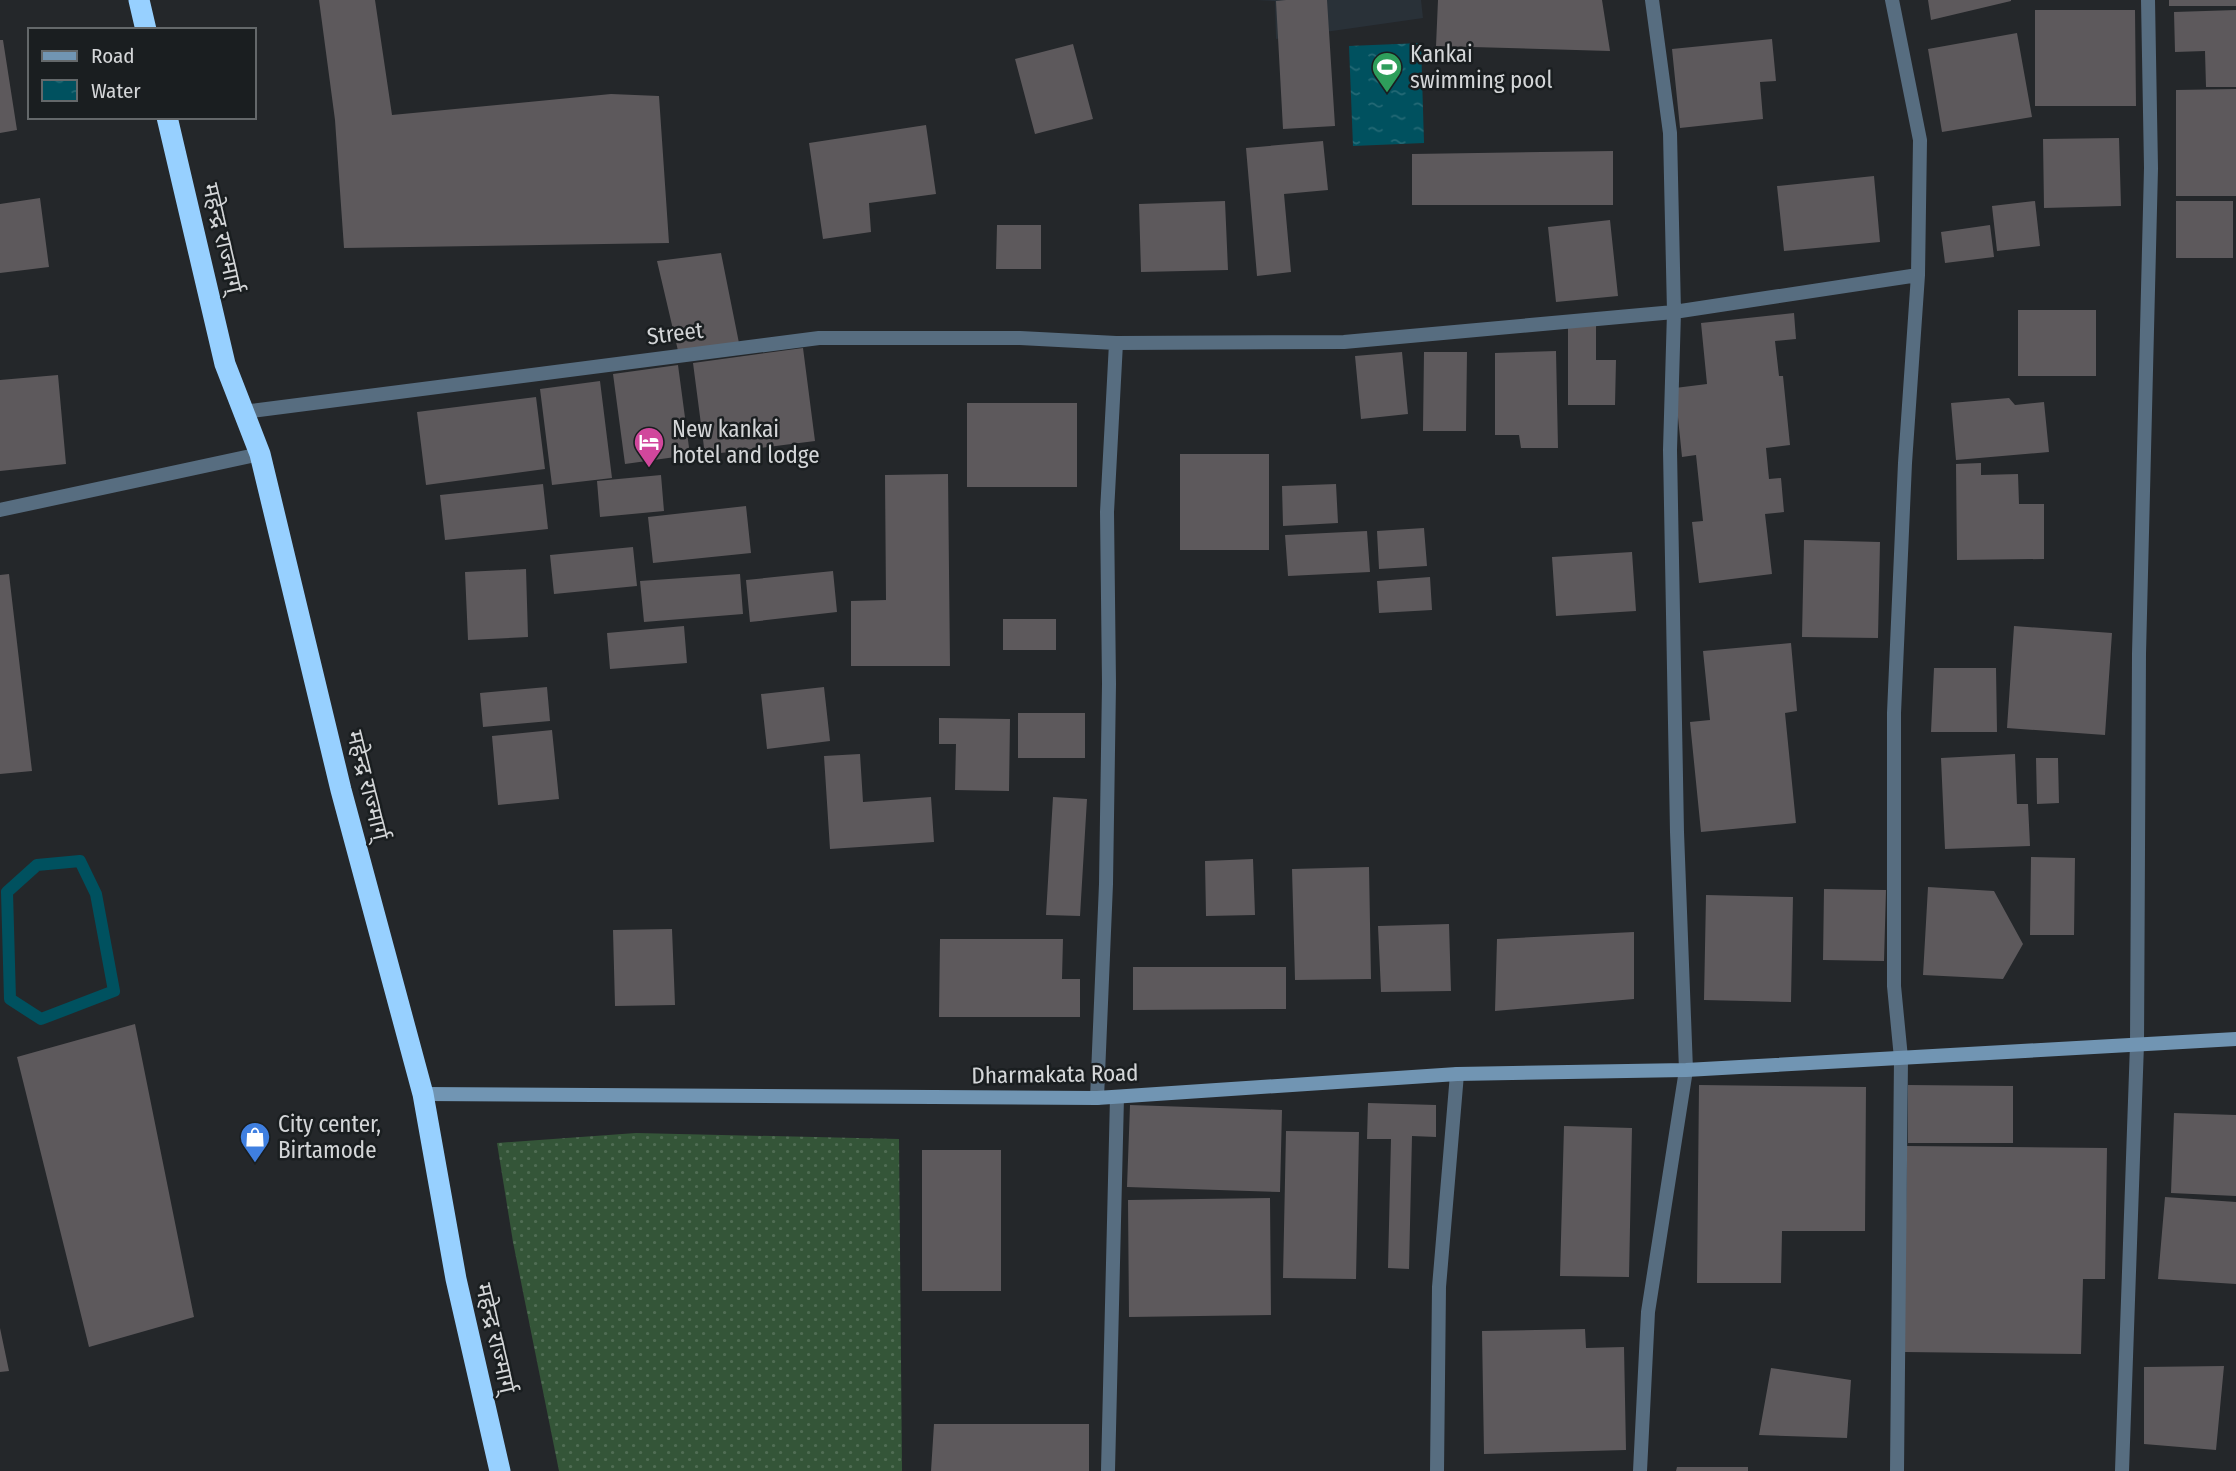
<svg xmlns="http://www.w3.org/2000/svg" width="2236" height="1471" font-family="'Fira Sans Condensed','Noto Sans Devanagari',sans-serif">
<defs>
<pattern id="grass-dots" width="8" height="8" patternUnits="userSpaceOnUse" patternTransform="scale(1.75)"><rect width="8" height="8" fill="#345538"/><path d="M2 2h.1M6 6h.1" fill="none" stroke="#506d54" stroke-width="1.8" stroke-linecap="round"/></pattern>
<pattern id="water-ripples" width="26" height="14" patternUnits="userSpaceOnUse" patternTransform="scale(1.75)"><rect width="26" height="14" fill="#00515f"/><path d="M2 4q2-2 4 0t4 0M15 11q2-2 4 0t4 0" fill="none" stroke="#246975"/></pattern>
</defs>
<rect width="100%" height="100%" fill="#24272a"/>
<path fill="#293138" d="M1256,0H1421L1423,18L1276,39L1275,1Z"/>
<path fill="url(#grass-dots)" d="M636,1133L899,1139L902,1471H559L513,1242L497,1143Z"/>
<path fill="url(#water-ripples)" d="M1421,43L1424,143L1353,146L1349,46Z"/>
<g fill="none" stroke-linecap="round" stroke-linejoin="round">
<path stroke="#00515f" stroke-width="12" d="M80,861L96,894L114,991L41,1019L10,999L7,892L37,865Z"/>
</g>
<path fill="#5d595c" d="M319,0H375L392,115L611,94L659,96L669,243L344,248L335,120Z
M1286,0H1327L1335,126L1283,129L1276,1Z
M1438,0H1602L1610,51L1436,46Z
M1928,0H2011V1L1931,20Z
M2169,0H2236V6H2169Z
M2035,10H2135L2136,106H2035Z
M2236,10V87H2206L2205,51L2175,52L2174,12Z
M2017,33L2032,117L1942,132L1928,49Z
M1772,39L1776,81L1760,82L1763,119L1680,128L1672,49Z
M0,40H3L17,130L0,133Z
M1073,44L1093,119L1035,134L1015,59Z
M2236,89V196H2176V90Z
M926,125L936,194L869,203L871,232L823,239L809,143Z
M2119,138L2121,206L2044,208L2043,139Z
M1323,141L1328,190L1284,194L1291,272L1257,276L1246,148Z
M1613,151V205H1412V154Z
M1874,176L1880,242L1784,251L1777,186Z
M40,198L49,267L0,273V204Z
M1225,201L1228,270L1141,272L1139,204Z
M2035,201L2040,246L1997,251L1992,206Z
M2176,201H2233V258H2176Z
M1610,220L1618,296L1556,302L1548,227Z
M997,225H1041V269H996Z
M1990,225L1994,257L1945,263L1941,232Z
M721,253L740,348L679,355L657,261Z
M2018,310H2096V376H2018Z
M1794,313L1796,339L1775,341L1779,376H1783L1790,445L1766,448L1769,479L1781,478L1784,512L1765,514L1772,574L1699,583L1692,522L1703,521L1696,455L1682,457L1675,388L1707,384L1701,323Z
M1568,326H1596V360H1616L1615,405H1568Z
M803,348L815,441L705,455L693,363Z
M1556,351L1558,448H1521L1519,435H1495V353Z
M1402,352L1408,414L1361,419L1355,356Z
M1424,352H1467L1466,431H1423Z
M678,365L690,455L625,464L613,374Z
M58,375L66,464L0,471V380Z
M600,381L612,478L552,485L540,389Z
M536,397L545,469L426,485L417,412Z
M2009,398L2015,405L2044,402L2049,452L1956,460L1951,403Z
M967,403H1077V487H967Z
M1180,454H1269V550H1180Z
M1981,463V475L2018,474L2019,504H2044V559L1957,560L1956,464Z
M948,474L950,666H851V601L886,600L885,475Z
M661,475L664,511L600,517L597,481Z
M543,484L548,529L445,540L440,495Z
M1336,484L1338,523L1283,526L1282,486Z
M746,506L751,553L653,563L648,517Z
M1424,528L1427,566L1379,569L1377,531Z
M1367,531L1370,572L1288,576L1285,535Z
M1804,540L1880,542L1878,638L1802,637Z
M633,547L637,586L554,594L550,555Z
M1632,552L1636,611L1556,616L1552,557Z
M526,569L528,637L468,640L465,572Z
M833,571L837,612L750,622L746,580Z
M9,574L32,771L0,774V575Z
M740,574L743,614L644,622L640,581Z
M1430,577L1432,610L1379,613L1377,581Z
M1003,619H1056V650H1003Z
M684,626L687,663L610,669L607,633Z
M2014,626L2112,633L2105,735L2007,728Z
M1791,643L1797,711L1785,713L1796,823L1701,832L1690,722L1710,720L1703,651Z
M1934,668H1996L1997,732H1931Z
M547,687L550,721L483,727L480,693Z
M824,687L830,741L767,749L761,694Z
M1018,713H1085V758H1018Z
M939,718L1010,719L1009,791L955,790L956,744H939Z
M552,730L559,799L498,805L492,736Z
M860,754L863,802L931,797L934,842L830,849L824,756Z
M2015,754L2017,804H2028L2030,846L1945,849L1941,758Z
M2036,758H2058L2059,803L2037,804Z
M1053,797L1087,799L1080,916L1046,915Z
M2031,857L2075,858L2074,935H2030Z
M1253,859L1255,915L1206,916L1205,861Z
M1369,867L1371,979L1295,980L1292,869Z
M1928,887L1994,891L2023,944L2003,979L1923,975Z
M1824,889L1886,890L1884,961L1823,960Z
M1706,895L1793,897L1791,1002L1704,1000Z
M1449,924L1451,991L1381,992L1378,926Z
M672,929L675,1005L615,1006L613,930Z
M1634,932V999L1495,1011L1497,939Z
M940,939H1063L1062,979H1080V1017H939Z
M1133,967H1286V1009L1133,1010Z
M135,1024L194,1317L89,1347L17,1057Z
M1699,1085L1866,1087L1865,1231H1782L1781,1283H1697Z
M1908,1085L2013,1086V1143H1908Z
M1368,1103L1436,1105V1137L1412,1136L1409,1269L1388,1268L1391,1139H1367Z
M1130,1105L1282,1110L1280,1192L1127,1187Z
M2174,1113L2236,1115V1196L2171,1193Z
M1564,1126L1632,1128L1629,1277L1560,1276Z
M1286,1131L1359,1132L1356,1279L1283,1278Z
M1907,1146L2107,1148L2105,1279H2083L2081,1354L1904,1352Z
M922,1150H1001V1291H922Z
M2165,1197L2236,1202V1284L2158,1279Z
M1270,1198L1271,1315L1129,1317L1128,1200Z
M0,1328L9,1371L0,1372Z
M1585,1329L1586,1348L1624,1347L1626,1450L1484,1454L1482,1331Z
M2224,1366L2216,1450L2144,1444V1367Z
M1771,1368L1851,1380L1847,1438L1759,1435Z
M934,1424H1089V1471H931Z
M1677,1467H1748V1471H1676Z"/>
<g fill="none" stroke-linecap="round" stroke-linejoin="round">
<path stroke="#576d80" stroke-width="14" d="M1892,0L1920,140L1918,275L1905,463L1894,713V986L1901,1058L1897,1471
M243,412L819,338H1020L1116,343L1344,342L1674,312L1918,275
M0,510L260,454
M1097,1098L1106,884L1109,684L1107,512L1116,343
M1108,1471L1117,1097
M1437,1471L1439,1287L1457,1074
M1640,1471L1648,1312L1686,1070L1677,832L1670,450L1674,312L1670,133L1652,0
M2122,1471L2137,1044L2139,654L2151,168L2148,0"/>
<path stroke="#7195b3" stroke-width="14" d="M423,1094L1097,1098L1457,1074L1686,1070L2236,1039"/>
<path stroke="#97d0ff" stroke-width="21" d="M139,0L146,30
M167,117L225,364L260,454L341,790L423,1094L456,1279L500,1471"/>
</g>
<defs>
<g id="stadium-pin" transform="scale(1.575)"><path d="M0 17L-7.5 6A9.5 9.5 0 1 1 7.5 6Z" fill="#2e9e5b" stroke="#1a1e20"/><path d="M0-5a6.5 5 0 1 0 0 10a6.5 5 0 1 0 0-10ZM-3.5-1.8h7v3.6h-7Z" fill="#fff"/></g>
<g id="hotel-pin" transform="scale(1.575)"><path d="M0 17L-7.5 6A9.5 9.5 0 1 1 7.5 6Z" fill="#d1479c" stroke="#1a1e20"/><path d="M-6-4.5h1.5V1H6V5H4.5V3h-9V5H-6ZM-4 0a1.8 1.8 0 1 1 3.6 0ZM.5 0V-2.5h3Q6-2.5 6 0Z" fill="#fff"/></g>
<g id="shop-pin" transform="scale(1.575)"><path d="M0 17L-7.5 6A9.5 9.5 0 1 1 7.5 6Z" fill="#3f7fe0" stroke="#1a1e20"/><path d="M-5-2.5h2.3a2.7 3.5 0 0 1 5.4 0H5L5.5 6h-11ZM-1.5-2.5h3a1.5 2.3 0 0 0-3 0Z" fill="#fff"/></g>
</defs>
<g fill-rule="evenodd">
<use href="#stadium-pin" x="1387" y="67"/>
<use href="#hotel-pin" x="649" y="442"/>
<use href="#shop-pin" x="255" y="1137"/>
</g>
<g text-anchor="middle" dominant-baseline="central" stroke-width="5" stroke-linejoin="round" paint-order="stroke">
<g font-size="23" fill="#d4d6d8" stroke="#1a1e20" text-anchor="start">
<text x="1410" y="54">Kankai<tspan x="1410" dy="26">swimming pool</tspan></text>
<text x="672" y="429">New kankai<tspan x="672" dy="26">hotel and lodge</tspan></text>
<text x="278" y="1124">City center,<tspan x="278" dy="26">Birtamode</tspan></text>
</g>
<g font-size="23" fill="#d4d6d8" stroke="#1a1e20">
<text transform="translate(223 238) rotate(77)">महेन्द्र राज्मार्ग्</text>
<text transform="translate(675 333) rotate(-7)">Street</text>
<text transform="translate(368 785) rotate(76)">महेन्द्र राज्मार्ग्</text>
<text transform="translate(1055 1074) rotate(-1)">Dharmakata Road</text>
<text transform="translate(496 1338) rotate(77)">महेन्द्र राज्मार्ग्</text>
</g>
</g>
<rect x="28" y="28" width="228" height="91" fill="#1a1e20" stroke="#64686a" stroke-width="2"/>
<rect x="42" y="51" width="35" height="10" fill="#7195b3" stroke="#64686a" stroke-width="2"/>
<text x="91" y="63" font-size="21" fill="#d4d6d8">Road</text>
<rect x="42" y="80" width="35" height="21" fill="url(#water-ripples)" stroke="#64686a" stroke-width="2"/>
<text x="91" y="98" font-size="21" fill="#d4d6d8">Water</text>
</svg>
